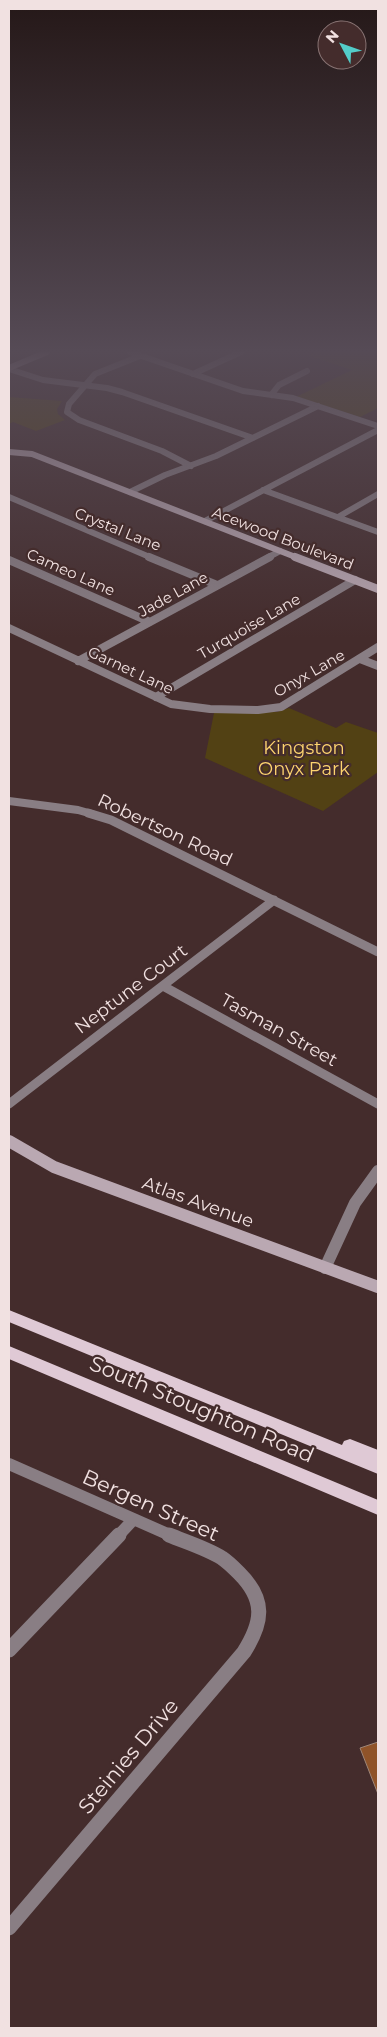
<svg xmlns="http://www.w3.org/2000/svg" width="387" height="2037" font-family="Montserrat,sans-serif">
<rect width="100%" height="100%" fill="#442c2c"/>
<path fill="#524114" d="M315,352H378V408L360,417L296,397L352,370L307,355Z
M9,397L62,401L57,409L58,414L65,420L36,431L13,422L9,424Z
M289,708L336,728L346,722L378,733V772L323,811L205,758L214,713L277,712Z"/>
<path fill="#8f5329" stroke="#9e8678" d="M378,1742V1794L360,1748Z"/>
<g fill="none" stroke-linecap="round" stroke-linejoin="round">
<path stroke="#897e84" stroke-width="6" d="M130,352L243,391L293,398L378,426
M140,356L95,374L69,404L67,412L79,420L162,451L191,466
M9,369L43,380L107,388L122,392L253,438
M193,374L241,352
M271,395L279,385L307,371
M263,490L378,532
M130,492L165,475L216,456L318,406
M9,497L152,558
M338,517L378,494
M205,521L378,430
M267,558L280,551"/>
<path stroke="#897e84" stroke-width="8" d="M149,557L217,585
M9,560L150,622
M9,628L171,704L210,709L258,710L281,707L378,647
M360,659L378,666
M78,661L270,557
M156,697L355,580
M9,801L78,810L92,814"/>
<path stroke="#897e84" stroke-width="9" d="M88,813L111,820L378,952
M163,986L378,1104
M9,1104L274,900"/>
<path stroke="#897e84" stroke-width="12" d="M325,1268L355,1203L378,1171
M9,1464L172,1536
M118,1536L133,1520"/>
<path stroke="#897e84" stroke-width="15" d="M9,1650L119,1535
M9,1928L244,1652C263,1622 266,1600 239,1573C234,1568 228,1562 222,1558C206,1548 186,1542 169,1535"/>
<path stroke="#baa8b2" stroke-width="6" d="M9,368L47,352
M9,452L32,454L298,558"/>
<path stroke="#baa8b2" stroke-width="8" d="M295,557L378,589"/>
<path stroke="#baa8b2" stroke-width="12" d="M9,1141L54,1167L378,1287"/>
<path fill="#dfc9d5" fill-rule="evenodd" d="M9,1310L342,1445L344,1441L350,1439L378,1450V1474L9,1322Z
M9,1346L378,1500V1515L9,1359Z"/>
</g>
<linearGradient id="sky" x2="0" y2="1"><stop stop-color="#251818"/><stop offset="0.55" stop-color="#564b56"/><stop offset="1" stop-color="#564b56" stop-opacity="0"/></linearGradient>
<rect width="387" height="638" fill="url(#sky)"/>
<g text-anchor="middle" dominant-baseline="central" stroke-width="4.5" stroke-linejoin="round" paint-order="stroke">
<g font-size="15" fill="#f1e1e1" stroke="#442c2c">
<text transform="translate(118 529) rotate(22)">Crystal Lane</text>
<text transform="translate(283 538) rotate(21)">Acewood Boulevard</text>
<text transform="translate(71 572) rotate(24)">Cameo Lane</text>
<text transform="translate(173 594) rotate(-29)">Jade Lane</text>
<text transform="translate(249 626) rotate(-30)">Turquoise Lane</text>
<text transform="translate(131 670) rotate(25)">Garnet Lane</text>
<text transform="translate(309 673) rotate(-30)">Onyx Lane</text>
</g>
<g font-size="18" fill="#fdd46f" stroke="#442c2c">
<text x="304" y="748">Kingston<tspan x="304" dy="21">Onyx Park</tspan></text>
</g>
<g font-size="18" fill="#f1e1e1" stroke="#442c2c">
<text transform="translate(165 830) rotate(25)">Robertson Road</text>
<text transform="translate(131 989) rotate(-37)">Neptune Court</text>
<text transform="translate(279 1030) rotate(29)">Tasman Street</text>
<text transform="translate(198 1202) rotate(20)">Atlas Avenue</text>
</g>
<g font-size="21" fill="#f1e1e1" stroke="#442c2c">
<text transform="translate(202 1409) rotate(23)">South Stoughton Road</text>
<text transform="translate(151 1505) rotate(24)">Bergen Street</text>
<text transform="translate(128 1756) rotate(-50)">Steinies Drive</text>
</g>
</g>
<rect width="387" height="2037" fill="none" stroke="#f1e1e1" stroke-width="20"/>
<g transform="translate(342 45) rotate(311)"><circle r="24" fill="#442c2c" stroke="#897474"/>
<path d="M0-4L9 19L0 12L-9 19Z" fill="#53cdc9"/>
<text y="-8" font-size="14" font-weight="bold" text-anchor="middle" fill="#f1e1e1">N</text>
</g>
</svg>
